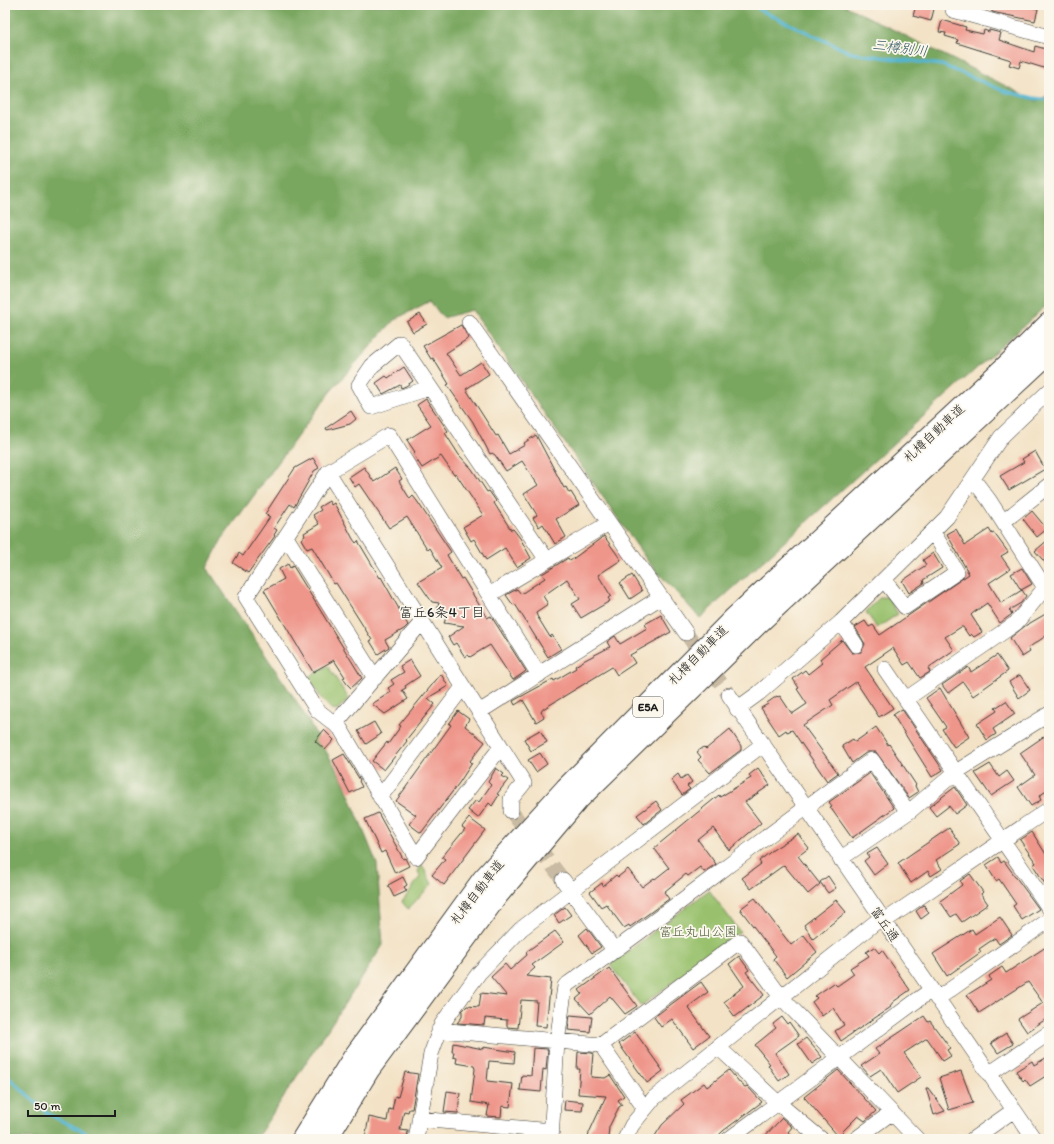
<svg xmlns="http://www.w3.org/2000/svg" width="1054" height="1144" font-family="Itim,'Klee One',sans-serif">
<rect width="100%" height="100%" fill="#fbf7ec"/>
<filter id="ink" filterUnits="userSpaceOnUse"><feTurbulence type="fractalNoise" baseFrequency=".025" numOctaves="2"/><feDisplacementMap in="SourceGraphic" scale="8" xChannelSelector="R" yChannelSelector="G"/><feConvolveMatrix kernelMatrix="1 2 1 2 8 2 1 2 1" color-interpolation-filters="sRGB"/></filter>
<filter id="wash" filterUnits="userSpaceOnUse"><feTurbulence type="fractalNoise" baseFrequency=".012" numOctaves="4" result="noise"/><feDisplacementMap in="SourceGraphic" scale="16" xChannelSelector="R" yChannelSelector="G"/><feGaussianBlur stdDeviation="0.9" result="paint"/><feColorMatrix in="noise" values="0 0 0 0 0 0 0 0 0 0 0 0 0 0 0 0 0 1.4 0 .05"/><feComposite in="paint" operator="in"/></filter>
<g filter="url(#wash)">
<rect width="100%" height="100%" fill="#f3e2c5"/>
<path fill="#99c16d" stroke="#5a6e44" d="M880,597H888L898,614L877,628L866,612Z
M328,666L349,699L338,709L332,710L321,698L308,677Z
M422,865L432,884L408,909L402,902L420,877L418,871Z
M709,890L740,932L641,1006L610,965Z"/>
<path fill="#7aa760" stroke="#4b623e" d="M5,5H844L1036,101L1049,95V303L700,618L649,563L472,310L443,318L430,301L394,320L330,392L222,539L207,568L297,702L343,780L377,864L383,945L256,1139H5Z"/>
<g fill="none" stroke-linecap="round" stroke-linejoin="round">
<path stroke="#52b5d1" stroke-width="3.5" d="M754,5L760,10L851,53L942,65L1004,91L1033,98L1049,100
M5,1074L48,1114L99,1139"/>
</g>
<g id="blocks">
<path fill="#ef968b" d="M916,5H935L931,21L913,16Z
M987,5H1024L1038,9L1035,21L992,12V9L987,8Z
M942,20L966,27L965,30L983,34L984,30L989,32V30L1001,33L999,40L1034,52L1035,46L1049,50L1047,69L1021,61L1019,68L1009,65L1011,60L957,43L958,40L945,36L946,33L939,32Z
M420,314L427,324L413,332L407,322Z
M461,325L469,338L446,353L461,375L481,362L489,374L466,389L496,436L498,435L509,454L525,445L524,443L536,435L564,488L566,487L569,493L571,492L579,505L556,519L566,537L555,544L543,524L539,527L533,518L537,515L524,494L538,485L522,461L506,471L495,455L492,453L490,454L473,422L447,385L449,384L433,358L431,359L423,346Z
M404,367L413,381L406,386L401,388L400,385L383,394L376,383L386,376L388,378Z
M426,399L448,431L445,433L459,455L472,469L487,492L489,491L496,501L494,503L511,530L513,529L520,538L531,558L517,567L505,548L486,560L474,539L471,541L463,527L483,515L456,474L454,475L441,456L422,468L413,454L415,452L407,440L431,425L417,405Z
M351,411L356,419L350,424L327,430L326,428Z
M1035,451L1045,469L1009,490L1000,476L1024,462L1022,459Z
M313,458L319,468L314,471L294,507L290,504L274,528L277,530L274,535L275,536L248,573L233,563L239,553L243,556L270,517L265,514L295,468Z
M364,467L374,482L395,468L402,479L399,481L410,499L413,496L417,501L451,552L447,555L461,579L463,578L487,618L491,616L526,671L522,674L513,680L490,645L470,657L468,655L465,657L456,643L453,645L448,637L464,626L444,623L446,618L442,612L437,611L439,603L432,602L418,582L442,568L430,548L428,550L407,517L389,528L359,484L355,487L349,477Z
M329,501L331,505L334,503L353,539L356,543L358,541L380,578L381,577L408,625L404,629L385,640L389,647L378,654L370,641L372,640L336,583L334,584L312,547L307,549L301,539L305,536L304,533L319,524L313,515L321,510L319,507Z
M1032,511L1047,529L1037,537L1023,519Z
M956,529L965,545L989,529L992,534L994,533L1008,552L1001,556L1010,569L989,583L1001,603L1022,590L1026,596L1021,603L1009,610L1012,614L1000,623L987,603L973,613L971,615L982,632L974,637L971,634L969,636L963,627H961L945,637L954,650L928,668L930,672L920,678L909,662L904,665L893,648L865,667L893,708L879,717L856,682L830,700L833,705L803,725L838,773L827,781L792,730L787,732L786,730L779,735L761,708L768,704L767,703L777,696L778,697L780,696L792,714L807,704L797,689L799,688L793,679L805,670L808,674L822,663L820,659L842,640L852,653L861,652L865,644L855,627L865,621L869,627L873,625L880,635L969,574L947,534Z
M604,536L621,560L598,575L611,596L608,598L610,601L581,618L572,604L580,599L567,579L543,596L548,604L536,612L537,616L550,637L552,635L561,649L548,657L515,604L513,605L506,595L517,589L521,594L545,578L542,574L568,558L570,561Z
M1049,539V567L1035,551Z
M933,553L942,568L923,580L924,583L909,593L902,581L926,565L923,560Z
M288,564L290,568L293,566L362,678L351,688L347,684L343,678L345,677L334,660L313,672L264,590L284,579L279,569Z
M1022,568L1032,584L1021,590L1011,574Z
M632,575L642,591L630,599L620,583Z
M1049,612V634L1028,648L1030,652L1022,657L1010,638L1025,626Z
M661,615L671,632L630,655L635,663L617,675L612,667L543,709L541,712L544,717L536,722L523,700L515,705L513,701L553,679L554,681L576,668L575,666L585,660L610,647L607,642L615,636L620,644L647,628L645,624Z
M997,655L1008,671L973,696L963,682L948,693L942,685L968,667L971,672Z
M410,660L420,676L405,686L406,688L402,690L408,699L385,714L372,704L391,692L388,688L394,684L391,680L404,672L400,666Z
M441,674L448,686L428,698L435,704L406,740L407,741L384,770L372,761L387,742L388,744L401,726L399,725Z
M1020,675L1030,690L1019,698L1009,682Z
M940,688L969,737L954,747L942,729L946,727L926,698Z
M1006,701L1015,714L993,729L996,734L987,740L977,724L997,711L995,708Z
M902,709L943,770L932,777L893,715Z
M458,711L469,719L465,726L485,742L470,761L472,763L459,783L421,833L409,824L416,815L396,801L451,725L449,724Z
M374,722L381,734L366,744L358,731Z
M876,727L888,745L889,744L916,785L915,786L918,792L909,798L876,752H867L852,763L842,746L853,739L855,742Z
M730,729L741,746V750L710,773L698,760L701,757L697,752L704,747L706,749Z
M324,730L334,740L325,750L315,741Z
M540,730L547,742L531,751L524,739Z
M1049,733V789L1039,796L1041,800L1031,806L1018,787L1035,775L1020,753Z
M540,753L547,764L536,772L528,760Z
M344,754L360,780L359,781L362,787L350,793L333,760Z
M990,764L999,777L1007,771L1014,781L991,796L975,773Z
M496,768L504,774L502,776L508,780L497,794L499,795L492,806L489,803L478,818L468,810L476,800L479,802L491,785L488,782Z
M758,768L770,785L745,802L761,823L729,850L713,828L698,840L716,864L704,872L700,867L688,876L686,874L664,892L669,899L630,927L629,925L624,928L606,904L601,907L590,892L602,883L603,886L616,875L618,877L628,869L642,887L654,878L655,879L669,868L654,848L719,795L720,797L751,778L749,775Z
M870,773L894,808L852,838L830,807L832,806L829,802Z
M678,774L681,779L687,775L692,782L687,786L690,789L682,795L671,780Z
M955,787L967,805L955,814L949,806L936,816L929,807Z
M656,801L662,810L644,824L637,815Z
M378,813L400,853L403,859L405,858L409,866L395,873L385,851L381,853L365,819Z
M469,818L485,830L444,885L432,875L445,859L442,857L465,829L462,827Z
M949,828L960,844L936,860L942,869L931,876L928,871L911,883L898,863Z
M1032,832L1049,859V890L1033,865L1036,863L1020,840Z
M798,834L809,848L798,856L820,884L808,894L784,865L751,889L742,878L761,864L759,861L774,849Z
M877,848L888,864L874,875L864,861L869,857L867,854Z
M998,857L1001,863L1004,861L1039,909L1022,920L1013,906L1016,904L999,879L996,881L986,865Z
M970,874L983,892L981,894L988,904L962,922L956,914L951,917L940,901L962,885L960,881Z
M828,876L836,888L828,893L820,882Z
M403,877L407,885L404,887L407,891L394,897L388,885Z
M755,898L791,945L804,935L817,952L787,977L773,959L776,956L740,909Z
M836,900L846,912L813,939L804,925Z
M924,905L929,913L921,919L916,911Z
M565,907L571,915L559,923L554,915Z
M1000,917L1012,935L999,944L995,938L979,949L981,952L947,976L933,954L972,929L975,934Z
M587,928L601,947L592,953L579,935Z
M555,931L564,942L532,965L535,968L526,976L551,979L546,1027L535,1026L537,1001L521,1000L518,1028L507,1027V1020L485,1018L484,1025L457,1023L462,1017V1011L467,1006L479,1007L481,993L507,996L491,977L505,964L510,970L527,955L526,952Z
M1049,945V1017L1027,1032L1018,1019L1043,1003L1028,982L979,1013L967,995L991,980L989,976L1002,967L1006,973Z
M874,947L879,953L882,950L910,990L893,1002L890,1006L891,1007L841,1041L835,1031L844,1025L833,1008L822,1016L812,1002L817,998L815,996L834,983L837,986L854,974L850,968L869,956L866,952Z
M739,956L749,970L746,972L764,995L735,1017L724,1002L744,986L729,964Z
M609,968L637,1006L625,1014L610,996L590,1014L576,999L582,994L579,990Z
M701,982L708,992L688,1007L709,1036L693,1048L672,1019L661,1027L654,1017Z
M570,1015L592,1017L590,1032L568,1030Z
M924,1016L928,1022L930,1021L950,1048L947,1050L951,1056L943,1061L927,1038L904,1053L921,1077L897,1093L881,1069L870,1076L861,1066L879,1054L875,1049Z
M782,1017L787,1024L789,1022L799,1036L775,1053L789,1074L779,1081L768,1065L770,1064L755,1045L776,1028L773,1024Z
M635,1032L663,1071L647,1083L619,1044Z
M1006,1033L1013,1044L998,1053L991,1043Z
M806,1038L822,1057L812,1064L798,1044Z
M453,1043L483,1049V1047L515,1052L514,1063L489,1061L487,1081L513,1084L510,1107L502,1106L501,1117L487,1116L489,1105L471,1102L475,1069L474,1066L456,1063L457,1058L453,1057L454,1052H452Z
M533,1048L548,1049L546,1070L543,1069L541,1092L520,1090L522,1075L531,1076Z
M578,1052L593,1053L591,1077L605,1078L610,1075L624,1096L618,1100L622,1105L619,1107L609,1127L608,1139H588L589,1133L606,1096L578,1094L580,1069H577Z
M1049,1056V1074L1030,1086L1025,1079L1023,1081L1016,1071L1032,1061L1034,1065Z
M729,1070L741,1084L745,1087L747,1086L762,1102L723,1131L715,1139H653L662,1125L684,1104L681,1100L704,1083L707,1087Z
M838,1070L876,1111L865,1121L858,1116L838,1136L804,1097Z
M961,1071L973,1103L949,1110L939,1078Z
M405,1072L418,1074L412,1109H409L408,1112L404,1111L400,1130L408,1131L407,1139L365,1138L369,1117L387,1121L389,1109L392,1110L395,1096L398,1097Z
M926,1088H928L945,1111L934,1115Z
M447,1091L460,1093L458,1113L444,1112Z
M565,1100L583,1102L582,1111L564,1110Z
M782,1118L792,1127L788,1132L796,1139H762Z"/>
</g>
</g>
<g filter="url(#ink)">
<use href="#blocks" fill-opacity="0" stroke="#3c3a35" stroke-width="1"/>
<g fill="none" stroke-linecap="round" stroke-linejoin="round">
<path stroke="#c8baa3" stroke-width="15" stroke-dasharray="15 8" stroke-linecap="butt" d="M686,633L729,695
M511,811L563,880"/>
<g stroke="#3c3a35" stroke-width="16">
<path id="minor" d="M954,5L953,10L1049,37
M469,322L686,633
M429,388L371,407L359,385L372,366L400,343L547,560
M328,472L524,783L511,799V811
M973,479L989,500L1049,594
M1003,522L1049,485
M286,537L375,678
M884,580L905,607L957,572L933,532
M489,595L609,523
M841,622L856,645
M885,669L1049,908
M729,695L1034,1139
M906,699L1016,623L1049,583
M737,709L759,693L841,622L947,517L1001,437L1049,391
M479,712L661,597
M335,724L422,622
M501,747L416,857L340,728L317,710L246,597L328,472L389,435L539,675
M380,797L463,687
M840,859L910,811L956,772L1049,714
M563,880L615,951
M883,922L1049,809
M937,999L1049,920
M439,1030L601,1045L740,941L781,997L917,1139
M601,1045L645,1109
M718,1047L778,1103L821,1139
M989,1074L1049,1033
M419,1119L552,1131
M416,1139L431,1054L442,1024L479,973L521,929L762,745
M551,1139L557,1042L565,986C669,913 768,833 872,760L908,812
M625,1139L632,1125L654,1098L881,918
M729,1139L931,990
M856,1139L891,1113
M973,1139L1014,1110"/>
</g>
<g stroke="#3c3a35" stroke-width="24">
<path id="highway" d="M303,1139L353,1059L483,880L566,789L735,618L1010,363L1049,324
M326,1139L368,1070L497,895L578,799L758,623L1049,352"/>
</g>
<use href="#minor" stroke="#fff" stroke-width="15"/>
<use href="#highway" stroke="#fff" stroke-width="22"/>
</g>
</g>
<g text-anchor="middle" dominant-baseline="central" stroke-width="3.5" stroke-linejoin="round" paint-order="stroke">
<rect fill="#fbf7ec" stroke="#5f5e5a" stroke-width="1" x="633" y="697" width="30" height="20" rx="3"/>
<g font-size="12" font-weight="bold" fill="#1c1c1c">
<text x="648" y="707">E5A</text>
</g>
<g font-size="13" fill="#1c1c1c" stroke="#fbf7ec">
<text transform="translate(934 433) rotate(-43)">札樽自動車道</text>
<text transform="translate(698 655) rotate(-45)">札樽自動車道</text>
<text transform="translate(477 892) rotate(-52)">札樽自動車道</text>
<text transform="translate(885 924) rotate(55)">富丘通</text>
</g>
<g font-size="13" fill="#4e5e3c" stroke="#fbf7ec">
<text x="698" y="931">富丘丸山公園</text>
</g>
<g font-size="14" font-style="italic" fill="#325964" stroke="#fbf7ec">
<text transform="translate(900 48) rotate(7)">三樽別川</text>
</g>
<g font-size="14" fill="#1c1c1c" stroke="#fbf7ec">
<text x="442" y="612">富丘6条4丁目</text>
</g>
</g>
<rect width="1054" height="1144" fill="none" stroke="#fbf7ec" stroke-width="20"/>
<path d="M28 1110v6h87v-6" fill="none" stroke="#1c1c1c" stroke-width="2"/>
<text x="34" y="1110" font-size="12" fill="#1c1c1c" stroke="#fbf7ec" stroke-width="3" paint-order="stroke">50 m</text>
</svg>
